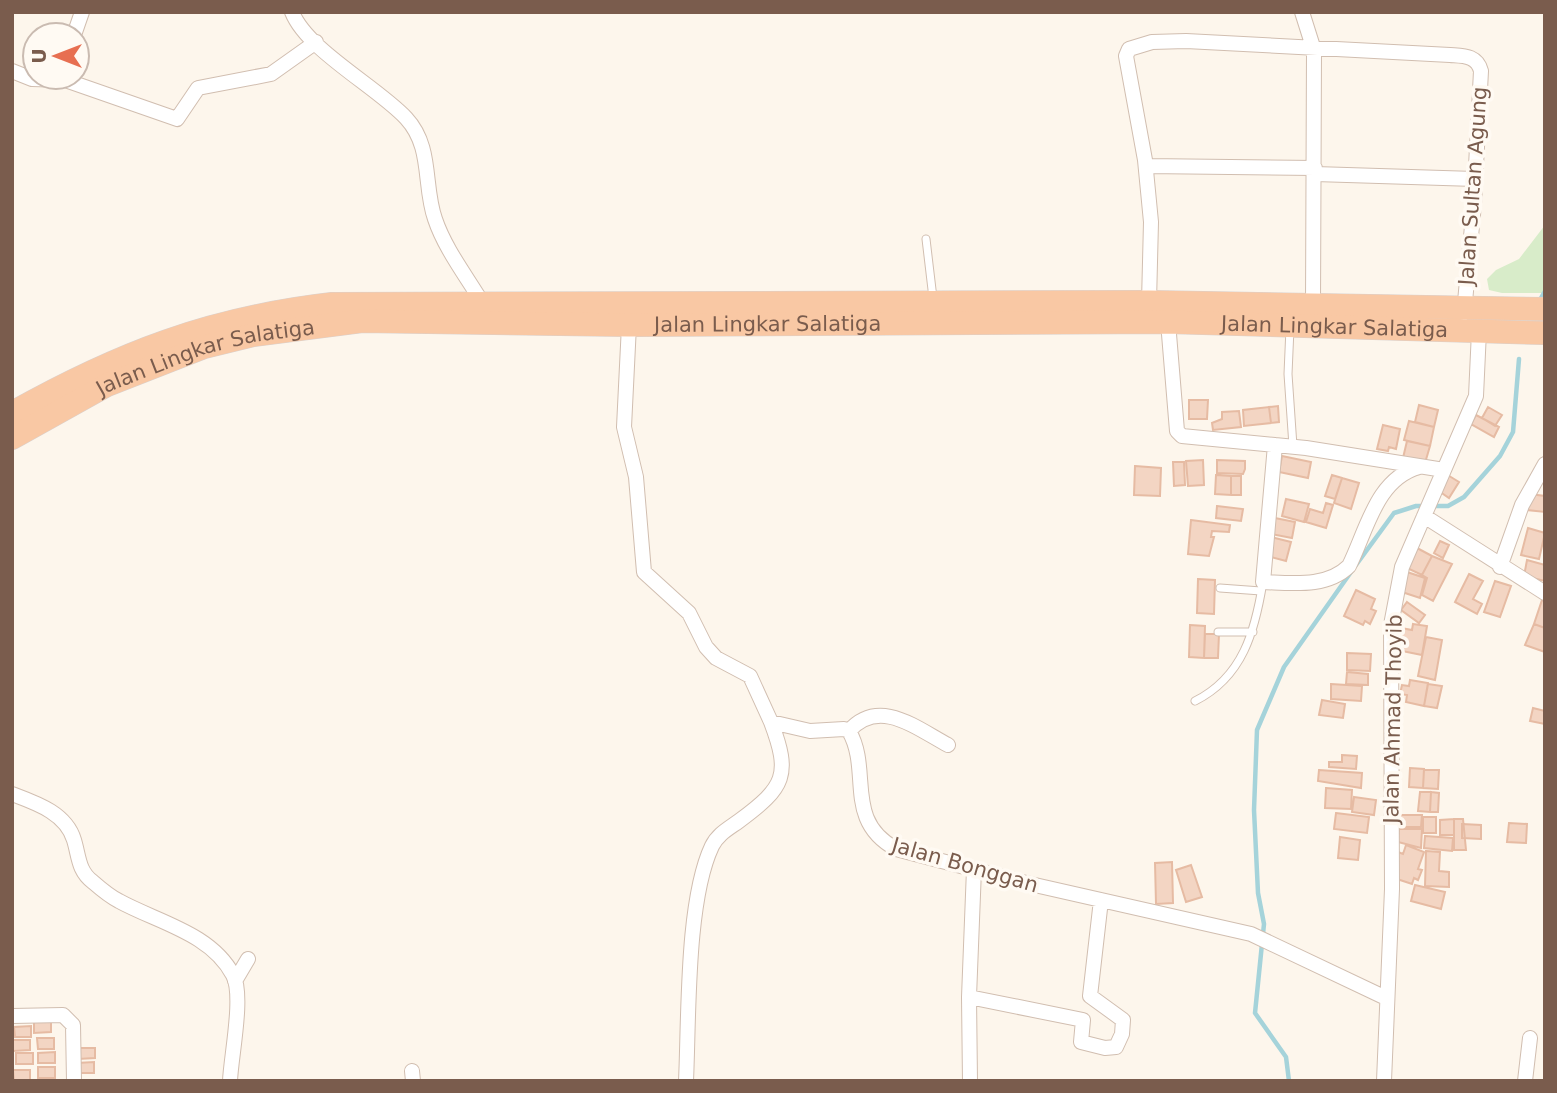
<svg xmlns="http://www.w3.org/2000/svg" width="1557" height="1093" font-family="'DejaVu Sans',sans-serif">
<rect width="100%" height="100%" fill="#fdf6ec"/>
<path fill="#d8ecc9" d="M1545,225V293H1502L1489,290L1487,279L1496,270L1519,259Z"/>
<g fill="none" stroke-linecap="round" stroke-linejoin="round">
<path stroke="#a5d3da" stroke-width="4.5" d="M1541,298L1545,291
M1356,565L1394,513L1416,506H1448L1464,497L1500,456L1513,432L1519,359
M1289,1081L1286,1057L1255,1013L1264,924L1258,893L1254,810L1257,730L1284,667L1351,572"/>
</g>
<path fill="#f3d5c3" stroke="#e6bba3" stroke-width="2" d="M1189,400H1208L1207,419H1189Z
M1419,405L1438,410L1434,427L1415,422Z
M1278,406L1279,422L1271,423L1269,407Z
M1269,407L1271,423L1244,426L1243,410Z
M1488,407L1502,415L1495,426L1482,418Z
M1239,411L1241,427L1213,430L1212,423L1222,419V412Z
M1476,415L1499,427L1494,437L1471,424Z
M1409,421L1434,427L1430,446L1404,440Z
M1383,425L1400,429L1396,449L1389,447L1388,451L1377,449Z
M1407,441L1430,446L1425,463L1403,458Z
M1282,456L1311,462L1308,478L1279,472Z
M1203,460L1204,485L1188,486L1186,461Z
M1217,460L1245,461V469L1243,474L1217,473Z
M1173,462H1184L1185,485L1174,486Z
M1135,466L1161,468L1160,496L1134,495Z
M1446,474L1459,482L1449,498L1436,489Z
M1216,475L1231,476V495L1215,494Z
M1332,475L1342,478L1335,499L1325,496Z
M1231,476H1241V495H1231Z
M1342,478L1359,483L1351,509L1334,503Z
M1529,494L1545,496V512L1527,510Z
M1286,499L1309,504L1304,522L1282,516Z
M1326,503L1333,505L1326,528L1306,522L1310,509L1323,513Z
M1217,506L1243,509L1241,521L1216,518Z
M1275,518L1295,522L1292,538L1271,534Z
M1191,520L1230,525L1229,532L1212,531L1211,537H1214L1209,556L1188,554Z
M1528,528L1545,533L1539,559L1521,555Z
M1271,537L1291,542L1286,561L1267,556Z
M1440,541L1449,545L1443,558L1434,553Z
M1417,548L1432,556L1422,575L1407,568Z
M1432,556L1452,564L1433,601L1422,595L1427,578L1422,575Z
M1527,560L1545,565V581L1524,576Z
M1407,572L1425,578L1420,598L1402,592Z
M1469,574L1483,581L1473,599L1482,604L1477,614L1455,602Z
M1198,579L1215,580L1214,614L1197,613Z
M1495,581L1511,586L1500,617L1484,612Z
M1356,590L1375,599L1371,609L1376,611L1370,624L1365,621L1363,625L1344,616Z
M1542,600L1545,601V628L1534,624Z
M1407,602L1425,615L1419,623L1401,610Z
M1413,624L1427,626L1422,655L1397,650L1401,628L1412,630Z
M1534,624L1545,628V652L1525,645Z
M1190,625L1205,626L1204,658L1189,657Z
M1205,634H1219L1218,658H1204Z
M1426,637L1442,640L1435,680L1418,676Z
M1347,653L1371,654L1370,671L1347,670Z
M1347,672L1368,674V685L1346,684Z
M1410,680L1428,683L1424,706L1406,702L1407,695L1400,694L1402,685L1409,686Z
M1331,684L1362,686L1361,701L1331,699Z
M1428,684L1442,686L1437,708L1424,706Z
M1322,700L1345,704L1343,718L1319,715Z
M1533,708L1545,711V724L1530,721Z
M1342,755L1357,756L1356,769L1329,767V762H1342Z
M1410,768L1424,769L1423,788L1409,787Z
M1319,770L1362,773L1361,788L1318,781Z
M1424,770H1439L1438,789L1423,788Z
M1326,788L1352,790L1351,809L1325,808Z
M1420,792H1431L1430,812L1418,811Z
M1431,792L1439,793L1438,812H1430Z
M1354,797L1376,800L1374,815L1352,812Z
M1336,813L1369,817L1367,833L1334,829Z
M1393,815H1422L1421,827H1393Z
M1423,817H1436V833H1423Z
M1454,819V835H1440V820Z
M1454,819H1463L1466,850H1454Z
M1509,823L1527,824L1526,843L1507,842Z
M1462,824L1481,825V839L1462,838Z
M1399,829H1422L1421,848L1398,842Z
M1425,836L1453,838L1452,851L1424,848Z
M1340,837L1360,840L1358,860L1338,858Z
M1406,845L1424,852L1418,869L1422,870L1418,880L1414,878L1412,884L1394,878L1398,852L1403,854Z
M1426,851L1440,852L1439,871L1449,872V887L1425,886Z
M1172,862L1173,903L1156,904L1155,863Z
M1191,865L1202,897L1186,902L1176,870Z
M1415,885L1445,892L1441,909L1411,901Z
M34,1022H51V1032L34,1033Z
M31,1026V1037H15L14,1027Z
M37,1038H54V1049H38Z
M13,1040H30V1050L13,1051Z
M78,1048H95V1058L78,1059Z
M55,1052V1063H38V1053Z
M16,1053H33V1064H16Z
M94,1062V1073H77V1063Z
M38,1067H55V1078H38Z
M13,1070H30V1081H14Z"/>
<g fill="none" stroke-linecap="round" stroke-linejoin="round">
<g stroke="#d1beb0" stroke-width="9">
<path id="service" d="M926,239L933,298
M1290,328L1288,374L1293,446
M1220,588L1261,591
M1218,632H1253
M1195,701C1243,677 1255,631 1263,582"/>
</g>
<g stroke="#d1beb0" stroke-width="16">
<path id="minor" d="M292,12C307,50 377,87 406,118C433,147 423,185 435,219C445,249 467,277 483,304
M1302,12L1314,50L1313,305
M74,35L82,12
M12,71L32,79L65,80L177,119L198,88L271,74L316,42
M1146,166L1315,168
M1315,174L1475,179
M1149,302L1151,222L1145,160L1126,56L1129,49L1152,42L1186,41L1450,55C1463,56 1477,55 1481,71L1474,204L1464,313
M1168,322L1177,431L1182,436L1306,448L1444,470
M629,325L624,427L636,477L644,572L689,613L706,647L716,658L750,676L771,722L810,731L844,729L849,731C872,771 843,820 896,849L1026,883L1251,934L1386,998
M1275,445L1263,582C1292,583 1327,588 1349,566C1367,530 1376,479 1419,467
M1424,516L1545,593
M1500,567L1522,505L1545,464
M849,731C879,697 916,728 948,745
M12,794C36,803 66,813 74,840C79,856 78,871 93,882C101,889 109,896 119,901C157,922 211,933 233,975C244,995 231,1056 230,1081
M235,981L248,959
M969,997L1083,1020L1081,1042L1105,1048L1116,1047L1122,1034L1123,1020L1090,996L1101,900
M12,1016L63,1015L73,1025L74,1081
M412,1071L413,1081
M686,1081C689,1018 686,901 712,846C718,834 728,829 739,821C785,787 791,775 771,722
M970,1081L969,997L974,869
M1384,1081L1392,889L1391,625L1402,567L1476,396L1479,331
M1525,1081L1530,1038"/>
</g>
<g stroke="#dad1cd" stroke-width="24">
<g id="trunk">
<path d="M12,413C119,353 210,318 332,304L1149,302L1545,309"/>
<path id="s1" d="M12,438L107,385L204,347L253,335L362,321L629,325L1168,322L1545,333"/>
</g>
</g>
<use href="#service" stroke="#fff" stroke-width="7"/>
<use href="#minor" stroke="#fff" stroke-width="14"/>
<use href="#trunk" stroke="#f9c8a4" stroke-width="23"/>
</g>
<g text-anchor="middle" dominant-baseline="central" stroke-width="7" stroke-linejoin="round" paint-order="stroke">
<g font-size="21" fill="#7a5c4d" stroke="#fffaf3">
<text transform="translate(1473 186) rotate(-86)">Jalan Sultan Agung</text>
<text stroke="none"><textPath href="#s1" startOffset="779">Jalan Lingkar Salatiga</textPath></text>
<text stroke="none"><textPath href="#s1" startOffset="1346">Jalan Lingkar Salatiga</textPath></text>
<text stroke="none"><textPath href="#s1" startOffset="212">Jalan Lingkar Salatiga</textPath></text>
<text transform="translate(1393 719) rotate(-89)">Jalan Ahmad Thoyib</text>
<text transform="translate(965 865) rotate(16)">Jalan Bonggan</text>
</g>
</g>
<rect width="1557" height="1093" fill="none" stroke="#7a5c4d" stroke-width="28"/>
<g transform="translate(56 56) rotate(270)"><circle r="33" fill="#fffaf3" stroke="#cabbb1" stroke-width="2"/>
<path d="M0-5L12 26L0 18L-12 26Z" fill="#e76f51"/>
<text y="-10" font-size="19" font-weight="bold" text-anchor="middle" fill="#7a5c4d">U</text>
</g>
</svg>
